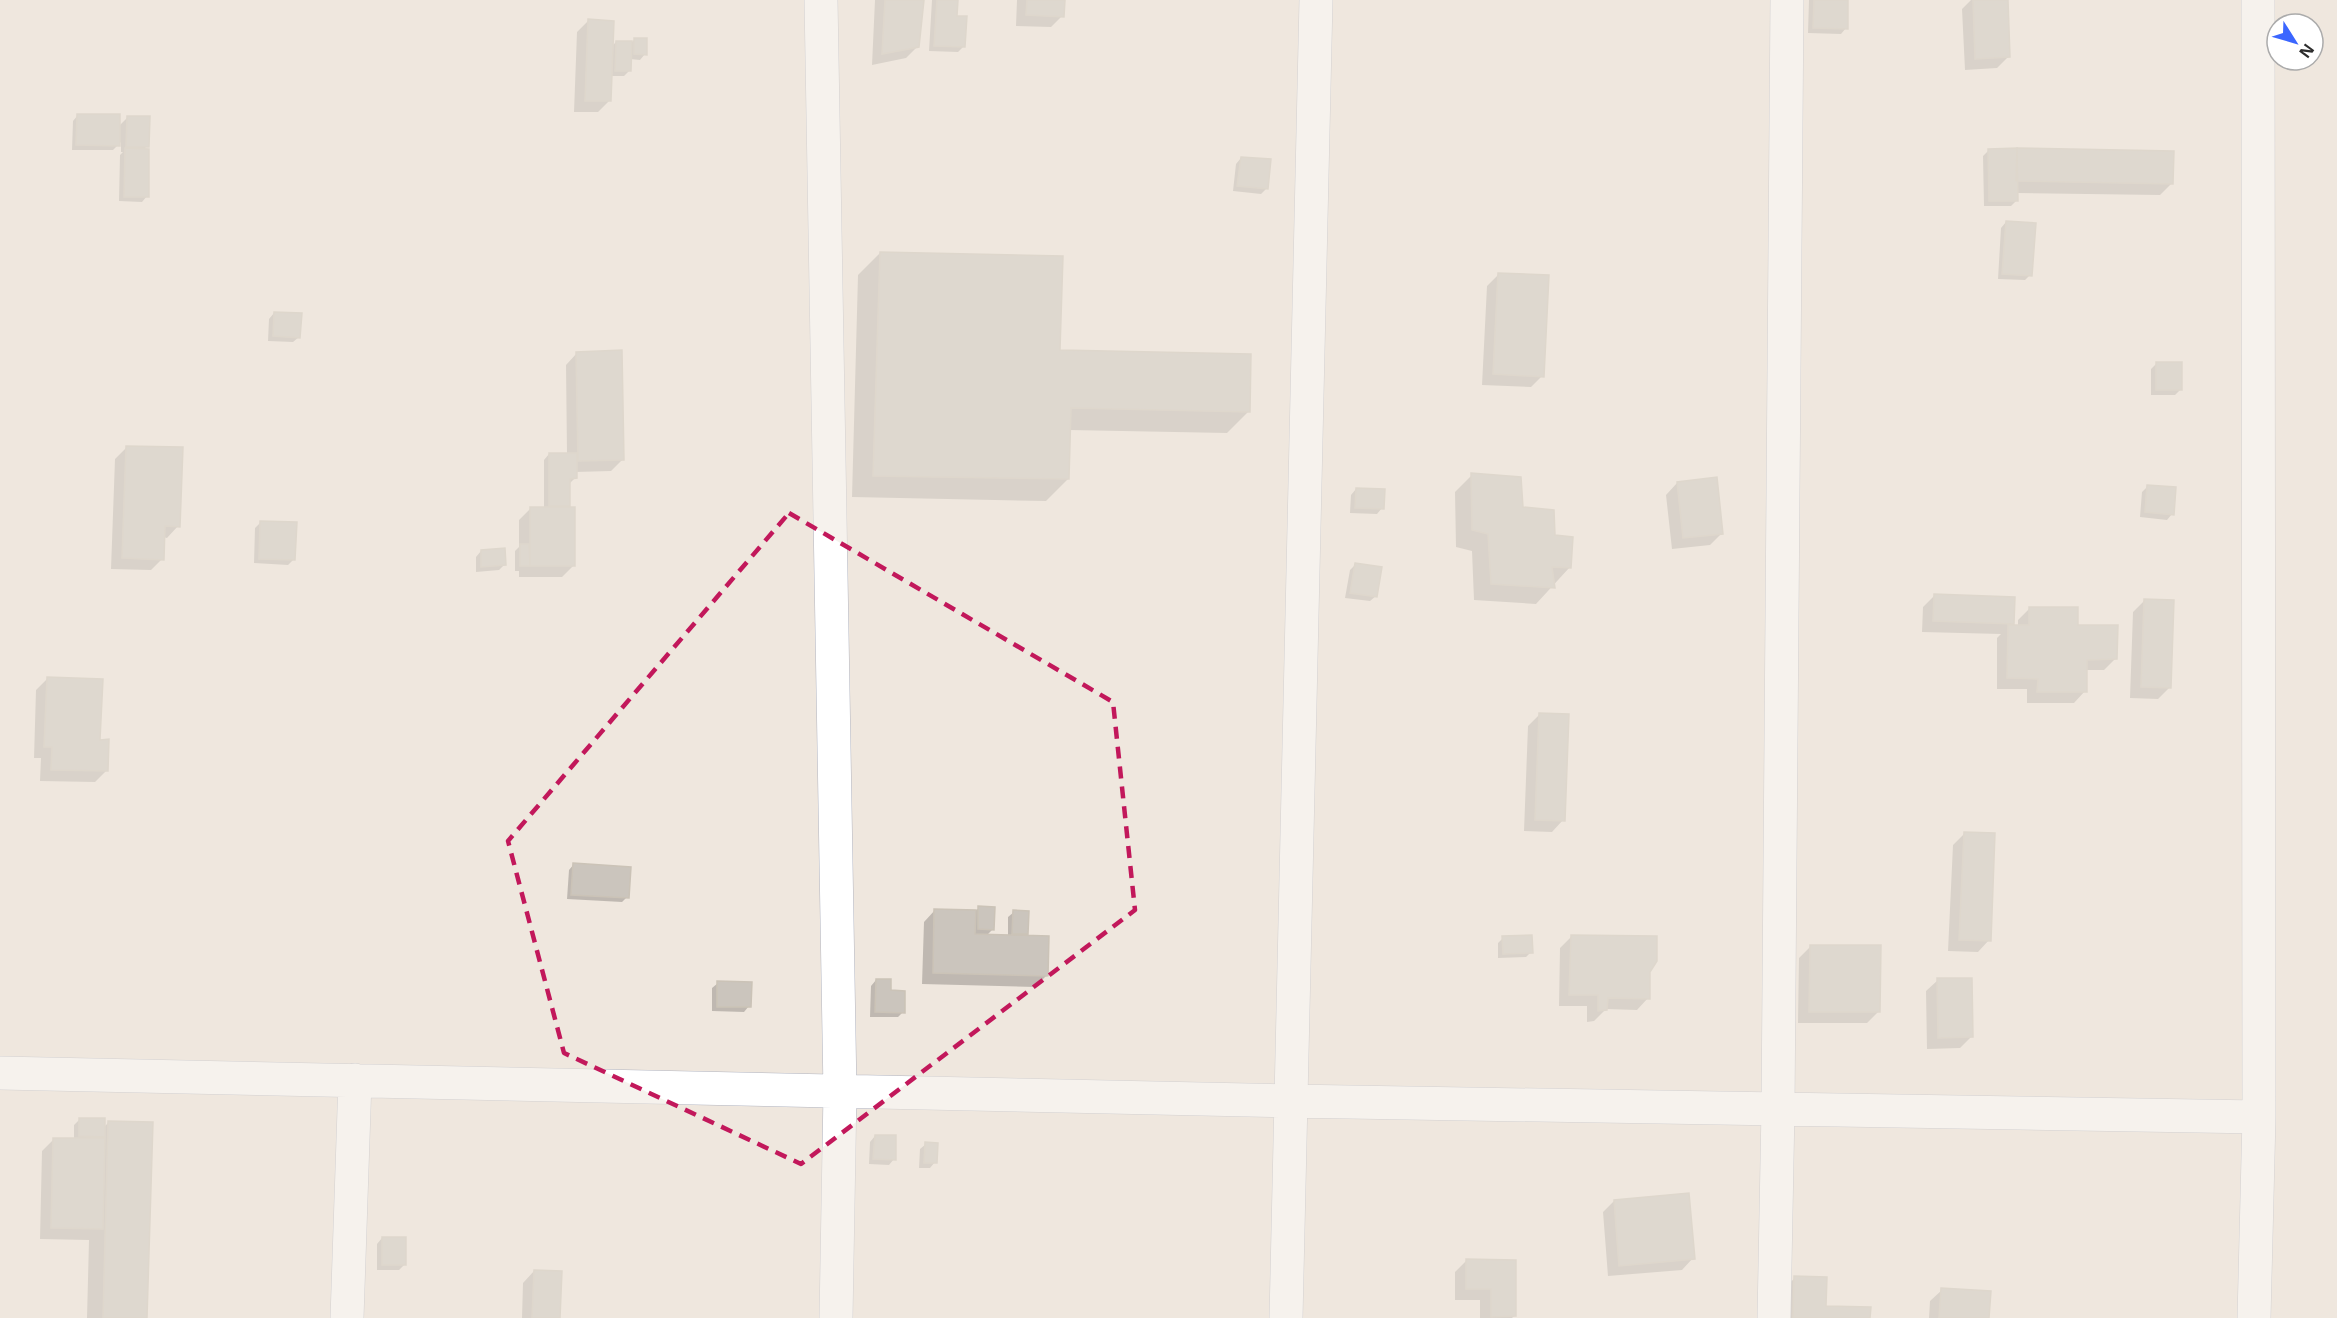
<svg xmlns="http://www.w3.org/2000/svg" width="2337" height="1318" font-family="'Open Sans',sans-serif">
<rect width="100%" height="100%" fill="#efe7de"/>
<path fill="#0003" d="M875,0H923L918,46L906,58L872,65Z
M932,0H957L956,17L963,47L958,52L929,51Z
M1017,0H1063L1062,16L1051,27L1016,26Z
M1809,0H1847L1846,28L1841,34L1808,33Z
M1971,0H2006L2009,56L1997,68L1965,70L1962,9Z
M588,21L611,47L616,42L631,43L635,39L645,54L640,60L630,59V70L624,76H610L609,101L598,112H574L577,32Z
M78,115L119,126L127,118L147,146L143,150L147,196L142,202L119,201L120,155L123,152H121V142L113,150H72L73,121Z
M1989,150L2172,183L2160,195L2017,193V200L2011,206H1984L1983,156Z
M1241,158L1267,188L1261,194L1233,191L1236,164Z
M2006,222L2030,275L2025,280L1998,279L2001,228Z
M880,253L1059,351L1249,411L1227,433L1069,430L1068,479L1046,501L852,497L858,275Z
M1499,274L1542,376L1531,387L1482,385L1487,286Z
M274,313L299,337L293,342L268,341L269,319Z
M577,353L623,459L611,471L575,472V478L570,483L568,505L565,509L574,565L562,577H519V571H515V551L519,547V520L530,509H544V460L549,454H567L566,365Z
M2157,363L2181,389L2175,395H2151V369Z
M127,447L178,526L167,538L163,537L162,559L151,570L111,569L115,459Z
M1472,475L1521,509L1554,537L1570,567L1536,604L1474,600L1472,551L1456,547L1455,492Z
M1677,483L1722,533L1710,545L1672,549L1666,495Z
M2147,487L2172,514L2167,520L2140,517L2142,492Z
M1356,489L1382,508L1377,514L1350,513L1351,495Z
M261,522L294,559L288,565L254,563L255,528Z
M481,551L504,565L499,570L476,572V557Z
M1355,565L1376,596L1370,601L1345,598L1350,570Z
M1934,596L2012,623L2008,627H2018V620L2030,608L2077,626L2115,659L2104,670H2085V691L2074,703H2027V689H1997V638L2001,634L1922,632L1923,607Z
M2144,601L2170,687L2158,699L2130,698L2133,612Z
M48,678L99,741L106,771L95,782L40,781L41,758H34L36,690Z
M1540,714L1563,820L1552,832L1524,831L1528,726Z
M1964,834L1989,940L1978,952L1948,951L1953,845Z
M574,864L627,897L622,902L567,899L569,870Z
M979,908L993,929L986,936L1008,937V917L1014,912L1027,934L1023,937L1047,975L1035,987L922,984L924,922L935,910L975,911Z
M1571,937L1649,971L1648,998L1637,1010L1606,1009L1594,1021L1587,1022V1006H1559L1560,948Z
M1503,938L1531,952L1526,957L1498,958V943Z
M1810,947L1879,1011L1867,1023H1798L1799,958Z
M876,980L889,992L903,1012L898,1017H870L871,986Z
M1938,980L1971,1037L1960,1048L1927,1049L1926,991Z
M718,983L749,1006L744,1012L712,1011V988Z
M80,1119L103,1128L109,1122L146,1318H87L89,1240L40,1239L42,1151L54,1139H74V1125Z
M875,1136L894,1159L889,1165L869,1164L870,1142Z
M926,1144L935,1162L930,1168H919L920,1149Z
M1614,1201L1693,1258L1682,1270L1608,1276L1603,1212Z
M382,1238L405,1264L399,1270H377V1244Z
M1466,1261H1514V1316L1512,1318H1480V1300H1455V1272Z
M534,1271L559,1318H522L523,1283Z
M1795,1278L1825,1308L1869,1318H1782L1783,1289Z
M1942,1290L1988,1318H1929L1930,1301Z"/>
<path fill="#cbc5bd" stroke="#cbc3b7" stroke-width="1.5" d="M885,0H924L919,47L882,54Z
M937,0H958L957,16H967L965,47L934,46Z
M1027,0H1065L1064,17L1026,15Z
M1814,0H1848V29L1813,28Z
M1973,0H2008L2010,57L1975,59Z
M588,19L614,21L611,101H585Z
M634,38H647V55L634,54Z
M616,41H632L631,71H615Z
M77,114H120V146L76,145Z
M127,116H150L149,147H126Z
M125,148L149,149V197H124Z
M2017,148L2174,151L2173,184L2016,181Z
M2017,148L2018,201H1989L1988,149Z
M1241,157L1271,159L1268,189L1237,186Z
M2006,221L2036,223L2032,276L2002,274Z
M880,252L1063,256L1060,350L1251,354L1250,412L1071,408L1069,479L873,476Z
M1498,273L1549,275L1544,377L1493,374Z
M274,312L302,313L300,338L273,336Z
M622,350L624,460L578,461L576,352Z
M2156,362H2182V390H2156Z
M126,446L183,447L180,527L165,526L164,560L122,558Z
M549,453H577V478L570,479V506H549Z
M1471,473L1521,477L1523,507L1554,510L1555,535L1573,537L1571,568L1552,567L1555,588L1491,584L1488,534L1472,530Z
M1717,477L1723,534L1683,538L1677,482Z
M2147,485L2176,487L2174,515L2145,512Z
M1356,488L1385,489L1384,509L1355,508Z
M530,507H575V566H530Z
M260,521L297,522L295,560L259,559Z
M520,544H529L530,566H520Z
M505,548L506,565L481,567V550Z
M1355,563L1382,567L1377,597L1350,593Z
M1934,594L2015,597L2014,624L1933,621Z
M2144,599L2174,600L2171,688L2141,687Z
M2029,607H2078V625H2118L2117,659L2087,660V692H2037L2038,679L2007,678L2008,625H2029Z
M47,677L103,679L100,740L109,739L108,771L51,770L52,747H44Z
M1539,713L1569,714L1565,821L1535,820Z
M1964,832L1995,833L1991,941L1959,940Z
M573,863L631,867L629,898L571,895Z
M978,906L995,907L994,930L978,929Z
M934,909L976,910L975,934L1049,936L1048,976L933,973Z
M1013,910L1029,911L1028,934H1012Z
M1532,935L1533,953L1503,954L1502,936Z
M1571,935L1657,936V961L1650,972V999L1608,998L1607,1010L1598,1011V995H1569Z
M1810,945H1881L1880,1012H1809Z
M1937,978H1972L1973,1037L1938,1038Z
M876,979H891V990L905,991V1013L875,1012Z
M717,981L752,982L751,1007H717Z
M79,1118H105V1137L79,1136Z
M108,1121L153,1122L147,1318H103Z
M875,1135H896V1160L873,1159Z
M53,1138H105L103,1229L51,1228Z
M925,1142L938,1143L937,1163H924Z
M1689,1193L1695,1259L1619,1266L1614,1200Z
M382,1237H406V1265H382Z
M1466,1259L1516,1260V1316L1491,1317V1289H1466Z
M534,1270L562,1271L560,1318H532Z
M1794,1276L1827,1277L1826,1306L1871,1307L1870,1318H1793Z
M1941,1288L1991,1291L1989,1318H1939Z"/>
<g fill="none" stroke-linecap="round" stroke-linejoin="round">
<g stroke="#b2b5c1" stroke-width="34">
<path id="minor" d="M821,0L840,1092L836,1318
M0,1073L1290,1101L2259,1117
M347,1318L355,1080
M1286,1318L1316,0
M1774,1318L1778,1109L1787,0
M2254,1318L2259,1117L2258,0"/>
</g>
<use href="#minor" stroke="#fff" stroke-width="33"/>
</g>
<path d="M0 0H2337V1318H0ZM789,513L1113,702L1135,910L801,1164L564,1053L508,841Z" fill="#efe7de" fill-opacity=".55" fill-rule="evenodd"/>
<path fill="none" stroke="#c2185b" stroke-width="4.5" stroke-dasharray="12 8" stroke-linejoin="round" d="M789,513L1113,702L1135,910L801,1164L564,1053L508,841Z"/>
<g transform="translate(2295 42) rotate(127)"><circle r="28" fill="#ffffff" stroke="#ababab" stroke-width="1.5"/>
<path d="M0-4.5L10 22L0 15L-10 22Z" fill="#3b66ff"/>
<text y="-9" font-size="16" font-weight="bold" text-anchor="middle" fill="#2d2d2d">N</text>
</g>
</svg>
